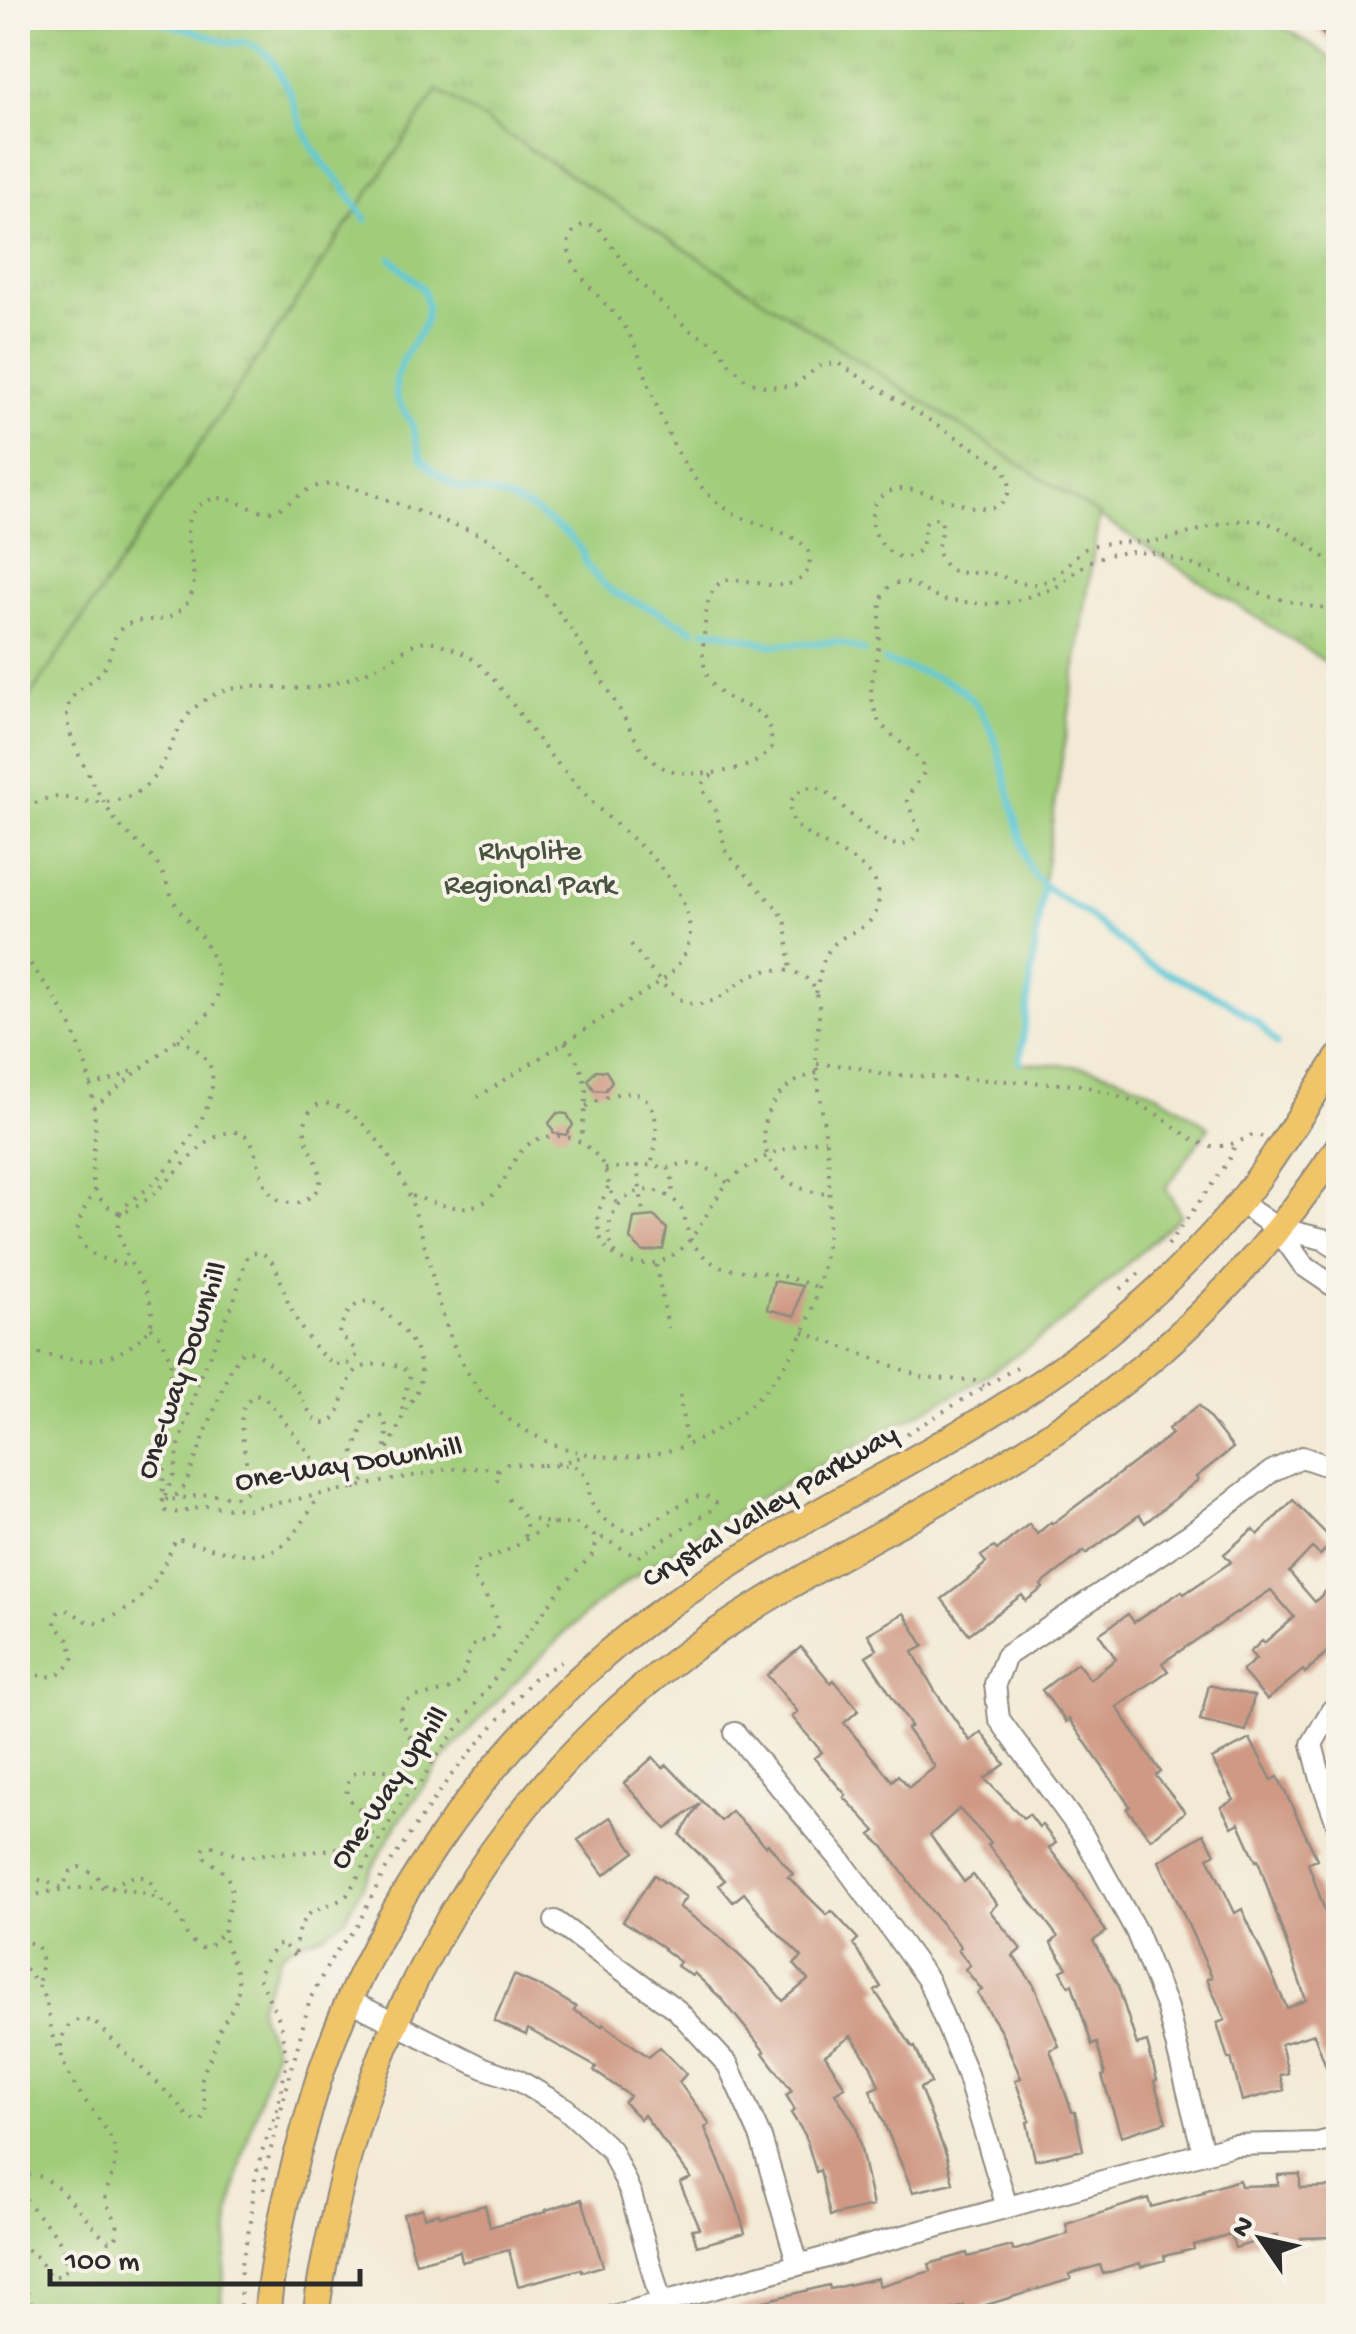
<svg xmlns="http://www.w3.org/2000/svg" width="1356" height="2334" font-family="'Gochi Hand',sans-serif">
<defs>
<pattern id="grass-tufts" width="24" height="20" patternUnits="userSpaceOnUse" patternTransform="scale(2.5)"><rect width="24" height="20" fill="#a1cd7a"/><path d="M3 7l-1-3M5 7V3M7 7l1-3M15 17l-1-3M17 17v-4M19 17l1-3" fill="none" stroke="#8bb06a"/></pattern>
</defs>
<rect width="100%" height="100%" fill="#f7f3e8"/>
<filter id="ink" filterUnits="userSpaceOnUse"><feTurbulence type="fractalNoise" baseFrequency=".01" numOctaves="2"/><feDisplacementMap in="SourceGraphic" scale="20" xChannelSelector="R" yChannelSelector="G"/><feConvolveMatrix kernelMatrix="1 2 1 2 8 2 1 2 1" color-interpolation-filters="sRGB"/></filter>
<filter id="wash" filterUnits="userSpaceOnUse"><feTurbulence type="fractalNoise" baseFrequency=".0048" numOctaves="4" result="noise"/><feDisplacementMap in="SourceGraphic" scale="40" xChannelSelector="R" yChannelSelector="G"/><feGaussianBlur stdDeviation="2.25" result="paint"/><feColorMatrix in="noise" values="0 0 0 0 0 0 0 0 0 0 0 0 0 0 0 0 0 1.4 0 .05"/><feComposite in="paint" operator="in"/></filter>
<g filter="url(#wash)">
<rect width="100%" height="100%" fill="#f3ead5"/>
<path fill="url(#grass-tufts)" stroke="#667c52" stroke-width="2.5" d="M18,18H1270L1338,62V670L438,91L18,714Z"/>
<path fill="#a1cd7a" stroke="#667c52" stroke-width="2.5" d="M438,90L1099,515L1043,884L1020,1062C1041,1065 1062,1064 1083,1067C1129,1074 1171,1100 1209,1127L1166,1188L1181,1215L1073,1313L1030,1346L968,1387L761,1497L711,1526L628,1581L592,1608L563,1635L504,1693L444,1759L397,1824L345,1918L325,1933L289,1947L281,1955L259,2005L260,2014L275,2048L242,2158L231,2209L220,2316H18V715Z"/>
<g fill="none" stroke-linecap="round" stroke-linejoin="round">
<path stroke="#5fc9d9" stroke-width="6" d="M146,18L192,30L229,43L245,42L260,49L270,57L290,92L301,125L314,149L326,167L343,185L366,220
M391,258L423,289L427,305L425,323L404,357L396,377V397L412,425L421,457L430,468L458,488L494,494L531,509L568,535L581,549L586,565L601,582L614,593L659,612L694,630
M705,630L719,631L772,645L837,642L864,651
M884,661C911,672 941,673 964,692C996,719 1001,762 1011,799C1016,820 1022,839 1026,860L1034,876L1051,891L1088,915L1146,963L1225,1000L1258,1023L1277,1044
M1020,1063L1043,886"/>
</g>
<g id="blocks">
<path fill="#cf9984" d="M1306,18H1338V48Z
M596,1070L606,1071L612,1081L605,1091L594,1090L588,1080Z
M557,1113L567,1114L573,1125L566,1135L554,1133L549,1123Z
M654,1216L667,1229L663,1249L643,1252L630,1239L634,1218Z
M774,1281L802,1286L795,1316L767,1309Z
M1199,1405L1233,1448L1196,1477L1198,1480L1145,1523L1139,1515L1086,1554L1084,1551L1041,1585L1043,1588L1026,1601L1022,1595L969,1634L942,1599L980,1570L979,1569L986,1563L981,1556L994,1547L997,1550L1029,1524L1037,1534L1051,1522L1052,1524L1172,1434L1168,1429Z
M1293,1500L1334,1542L1320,1555L1312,1548L1289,1572L1315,1602L1338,1579V1642L1305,1673L1303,1670L1267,1700L1242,1671L1256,1659L1250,1652L1262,1641L1264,1643L1294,1617L1271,1590L1162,1663L1168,1671L1117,1707L1161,1772L1156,1776L1185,1812L1151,1839L1127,1809L1130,1806L1069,1719L1066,1722L1042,1690L1077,1663L1090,1679L1116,1659L1099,1634L1128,1614L1134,1622L1182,1591L1184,1594L1231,1562L1224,1554L1253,1529L1258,1535Z
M904,1613L924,1646L913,1652L935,1691L970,1741L981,1732L1005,1764L985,1779L1023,1818L1029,1814L1039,1827L1042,1825L1056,1843L1049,1848L1078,1885L1077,1886L1106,1932L1093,1941L1118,1986L1137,2045L1147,2042L1157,2080L1154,2081L1166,2122L1121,2136L1102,2076L1105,2075L1097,2043L1092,2045L1072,1984L1069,1986L1061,1971L1067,1968L1051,1943L1058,1937L988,1845L991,1843L959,1809L930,1835L964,1882L973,1875L997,1904L990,1911L1021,1949L1013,1956L1034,1985L1059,2046L1050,2050L1072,2112H1075L1083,2150L1035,2160L1027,2122L1030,2121L1015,2080L1021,2078L1000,2029L977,1993L982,1990L965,1969L970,1965L958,1950L961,1947L929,1909L883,1846L871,1835L876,1831L844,1797L846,1795L814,1758L822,1752L792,1717L798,1712L767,1675L801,1647L831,1683L834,1680L859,1710L844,1723L892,1781L898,1775L909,1787L935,1767L907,1729L911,1726L866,1656L877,1649L868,1634Z
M1209,1685L1254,1696L1246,1731L1200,1720Z
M1250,1739L1272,1780L1278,1777L1317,1859L1308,1863L1327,1917L1338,1913V2095L1337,2096L1314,2034L1281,2044L1288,2073L1280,2075L1284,2090L1242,2101L1231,2058L1228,2059L1217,2023L1225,2020L1207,1979L1212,1977L1159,1861L1204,1834L1215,1853L1208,1857L1235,1913L1242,1909L1287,2008L1306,2000L1258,1860L1256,1861L1239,1823L1232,1827L1221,1807L1234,1800L1212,1759Z
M653,1757L663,1768L667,1765L721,1821L731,1811L766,1846L768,1844L793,1874L788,1877L827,1915L832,1911L858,1939L853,1944L881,1987L875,1991L913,2048L915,2047L931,2083L920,2088L946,2154L953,2183L913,2192L870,2090L879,2086L871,2066L851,2036L825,2055L845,2087L835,2093L856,2126L873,2206L830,2216L820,2170L816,2172L805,2135L791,2113L795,2110L786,2095L792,2091L763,2053L765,2052L722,1999L694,1973L692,1976L677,1966L680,1962L663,1949L664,1948L623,1921L654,1875L686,1897L679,1907L719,1936L768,1983L783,2001L808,1980L794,1964L802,1957L773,1928L744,1893L733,1902L719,1885L725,1880L680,1835L700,1804L666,1829L624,1783Z
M610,1817L635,1852L604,1875L578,1840Z
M514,1975L546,1989L576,2007L574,2011L602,2026L603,2024L649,2057L660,2047L686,2074L679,2082L710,2124L705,2128L736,2202L745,2233L697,2246L692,2229L699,2228L680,2183L691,2178L644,2115L640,2119L624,2102L630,2096L594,2071L596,2067L528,2029L526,2035L494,2021Z
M1300,2174V2188L1338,2187V2227L1333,2228L1334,2237L1301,2238V2245L1278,2246V2235L1235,2248L1231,2234L1193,2245L1194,2249L1164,2256L1165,2260L1141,2267L1140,2263L1103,2274L1100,2265L1069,2274L1071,2279L983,2306V2309L966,2314L964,2306L927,2316H729L728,2310L829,2285L830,2289L878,2278L879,2286L931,2271L929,2264L967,2253L968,2257L1012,2246L1013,2251L1068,2234L1066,2224L1148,2198L1151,2207L1204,2193L1203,2191L1239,2180L1241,2186L1278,2185V2175Z
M582,2199L603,2266L582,2272L581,2269L518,2286L509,2250L462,2262L460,2251L416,2263L403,2214L422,2208L424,2217L439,2213L440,2216L485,2205L490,2227L546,2212V2210Z"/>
</g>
</g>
<g filter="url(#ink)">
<use href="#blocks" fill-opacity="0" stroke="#8f8a80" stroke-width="2.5"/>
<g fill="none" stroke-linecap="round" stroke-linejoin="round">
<g stroke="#8f8a80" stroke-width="24">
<path id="minor" d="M1239,1202L1277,1228L1304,1266L1338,1289
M1277,1228L1323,1239L1338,1249
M1338,1704L1331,1711L1312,1744L1321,1779L1338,1826
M735,1733L839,1858L928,1980L967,2074L1007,2207
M555,1921L677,2010L728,2065L761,2138L798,2265
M350,2001L484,2068L518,2080L565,2108L611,2150L631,2194L661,2303
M1203,2152L1167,2008L1136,1931L1082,1833L999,1719L995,1684L1006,1656L1193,1532L1272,1471L1302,1457L1333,1468L1338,1473
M613,2316L1233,2145L1318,2143L1338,2138"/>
</g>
<g stroke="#8f8a80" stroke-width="29">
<path id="major" d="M267,2316C271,2262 283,2208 297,2155C305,2128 312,2100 321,2072C375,1914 478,1765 605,1655C646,1619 692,1589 738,1560C865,1480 1004,1421 1119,1323C1170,1281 1224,1227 1262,1173C1288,1135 1313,1096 1338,1058
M316,2316C319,2284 326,2252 333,2221C377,2002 499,1794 678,1659C800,1568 942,1509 1067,1423C1174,1351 1267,1255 1338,1147"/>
</g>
<path stroke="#8f8a80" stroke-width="4" stroke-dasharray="2.5 8" stroke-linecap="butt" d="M712,775L703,783L702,789L716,811L726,852L780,912L786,924L791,971
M18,816C27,808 37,800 50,798C58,796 65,798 73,799C95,804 119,804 139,791C171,770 169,728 198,705C240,671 283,697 329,685C349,679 368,672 386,662C402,654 412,638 433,642C449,646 468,654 480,665C505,689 527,727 550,755C565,772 580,789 596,806C630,839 680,872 689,923C694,946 679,967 662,981L478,1097
M18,947C46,986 66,1007 82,1054C90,1076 94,1101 95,1124C97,1159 78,1195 120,1213C164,1203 198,1130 235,1132C266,1133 250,1192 284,1202C293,1204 301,1204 308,1198C334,1181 312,1159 306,1138C302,1122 309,1100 329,1104C365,1111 398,1166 410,1198C430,1250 435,1309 460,1359C473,1384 491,1408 514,1423C622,1496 749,1446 803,1333C818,1302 829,1244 829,1210C830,1187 829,1164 826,1142C823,1111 816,1080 816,1049C817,1029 825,1001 811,983C800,970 780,968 764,971C736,977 720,1010 689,1003C668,998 644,960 630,943
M816,993C819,978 821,961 830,949C844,929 874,932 878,904C879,901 879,892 878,889C870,859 821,847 800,829C787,818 786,799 801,790C819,780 835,798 846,810C862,826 904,867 919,830L907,801C911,788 920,782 925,770L919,759L879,723L873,705L871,688L878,650L881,600L887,589L892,584L902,582L912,584L941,600L988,604L1012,602L1055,588L1088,562L1106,555L1129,552L1155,553L1191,564L1267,596L1318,608L1338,605
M565,1042C578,1060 588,1078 586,1101C585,1115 581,1127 582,1141
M817,1064L853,1066L880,1074L1080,1085C1103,1091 1126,1098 1148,1109C1190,1132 1201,1164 1254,1134L1262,1137
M817,1073C739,1094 749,1190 829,1194
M90,1085L107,1082L137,1069
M586,1106C596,1102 607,1096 617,1094C663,1084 660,1137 651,1165
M93,1108L208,1014C227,991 217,961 202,938C195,927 185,919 178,908C170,896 167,880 159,867C147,848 126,836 113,817C101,799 74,750 69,729C59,691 88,690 104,668C114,654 109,633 128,624C150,614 163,629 184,606C213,575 164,528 203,503C227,488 245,512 268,511C284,511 294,497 307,490C319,484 330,484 344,485C373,494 402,505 430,516C456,526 486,533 506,552C555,596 585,652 618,707C630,726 638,751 657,764C678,780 739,774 760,759C765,756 768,752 771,749C777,692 718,717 705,669C701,655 704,638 705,624C710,546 756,598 795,582C803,578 807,574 809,566C810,562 810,554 808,551C800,534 752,523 735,514C726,509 717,503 710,496C681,467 665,429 651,391C641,362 637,341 616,316C602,299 549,252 576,229C583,223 589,224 597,226L636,279L689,330L717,345L722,350L727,361L746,380L765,386L780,387L795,385L818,367L827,364L838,363L1001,465C1007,474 1012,483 1008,494C994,532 924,481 894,490C857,501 871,549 903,558C910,556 914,555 919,550C930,537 915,514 941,519C945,535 931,547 943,562C945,566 949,570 954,571C966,575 980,571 993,574C1011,578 1025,589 1044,582C1064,576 1072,552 1092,546C1112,540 1133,544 1154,541C1186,538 1227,516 1259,521C1288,526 1315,551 1338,567
M637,1165L643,1212
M668,1168L672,1177L673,1197
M605,1169L651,1165L668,1168L681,1164H695L713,1171L728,1183
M608,1187C603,1199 597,1211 598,1224C599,1263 645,1274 673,1255C704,1235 710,1194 740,1172C767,1153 793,1145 825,1139
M95,1189C90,1200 80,1214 78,1226C74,1254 111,1263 131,1266
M412,1196C431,1201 452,1211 473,1206C516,1196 503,1136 557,1136C573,1136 586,1144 597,1156C611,1171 605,1189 618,1204
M120,1213C128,1201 139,1196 149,1187C175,1164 226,1101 209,1064C203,1052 191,1045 179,1040L177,1041
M120,1213C110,1257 159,1284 151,1324
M1168,1245L1228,1162L1235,1145
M616,1254C593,1221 630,1175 666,1195C689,1207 683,1223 691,1240C695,1248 705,1258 713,1263C731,1273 753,1270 773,1274C788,1277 802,1282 817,1287
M656,1265L668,1328
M1121,1289L1141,1272
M151,1327L162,1339L171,1362L162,1500
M803,1332L922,1377L975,1381L984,1386
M18,1349C70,1361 112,1373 151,1327
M680,1395L686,1445
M898,1439L1022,1364
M386,1447C387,1435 389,1425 380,1415L366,1417L348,1468L339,1475H329L323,1471L270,1403L264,1397L256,1394C224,1412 256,1463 245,1492L235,1497L208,1494L163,1501L166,1511L179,1513L206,1506L248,1509L447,1469L487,1468L499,1470
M557,1464L581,1457
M543,1465L574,1466C578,1469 583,1473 586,1477C590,1484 588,1493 591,1501C599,1519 616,1531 635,1532L693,1497L705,1495L716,1503L713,1509L637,1557L603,1538L596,1543
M497,1481V1472L507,1464L542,1465
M355,1489C377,1470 392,1445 402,1418C407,1405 417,1396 420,1383C425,1354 407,1332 388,1315C383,1310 376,1302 369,1301C352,1301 341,1320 339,1334L356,1350V1356L348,1364L335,1365C313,1351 297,1324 287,1300C280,1282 279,1262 260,1252L250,1253L246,1259L233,1304L201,1374L179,1445L175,1472L163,1501L178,1494L185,1486L230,1369L242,1352C245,1352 248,1350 250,1351C261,1353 290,1382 298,1391C305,1400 309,1418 320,1422C343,1431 342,1383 356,1371C367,1362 388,1364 401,1366L410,1376L402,1405L403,1416
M508,1499C521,1512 531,1520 524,1539
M18,1668C42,1678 60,1684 74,1657L68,1638L55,1625C57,1595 77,1618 89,1622C96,1624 98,1623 104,1620C147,1604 158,1578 176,1539C200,1545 246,1560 271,1552C290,1546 307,1516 317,1499
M18,1881C32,1875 48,1882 62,1888L71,1871L79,1867L95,1874L108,1889C131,1874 151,1867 159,1901
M18,1901C55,1884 145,1879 175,1911C188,1925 179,1935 201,1948L209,1947L223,1932
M18,1943C49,1938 41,1965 38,1986
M18,1961C29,1973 41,1986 46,2003C51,2021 49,2036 60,2051
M264,2190V2175L310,1999L334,1954L357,1926L384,1872L449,1778L533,1679L561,1662
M18,2243L38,2258L50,2276H60L65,2271C71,2227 22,2218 20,2179C50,2158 87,2227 109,2241L116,2238C122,2222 110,2213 105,2200C107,2182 120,2164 114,2146C102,2112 42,2065 67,2028C73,2018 83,2019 94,2022L176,2101C183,2111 188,2120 201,2122C212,2107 199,2094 202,2078C204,2070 208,2063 211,2056C215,2047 217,2037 221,2027C226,2018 233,2009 236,2000C245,1975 226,1956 224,1933C223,1915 237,1899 229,1881C223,1868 210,1864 202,1854L204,1849L210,1845L237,1855L249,1857L269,1853L313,1852L343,1847L358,1846L369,1842L374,1828L368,1817L347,1797C341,1743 415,1796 412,1747C412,1736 403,1726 399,1716C407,1685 436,1702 456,1685C467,1675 465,1661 471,1649C477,1639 482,1643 490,1638C511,1627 479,1588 473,1576L476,1563C486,1557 498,1555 508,1550C525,1542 535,1531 554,1524
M18,2273L38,2316
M240,2316L241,2264L251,2221L254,2184L261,2154L276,2114L287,2062L280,2021L258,1976L268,1956L281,1942L296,1958C294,1940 298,1917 318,1909C329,1904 338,1903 347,1895L404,1798L421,1782L432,1763L565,1583L594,1553L596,1543L594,1536L578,1524H554L526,1518"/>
<use href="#minor" stroke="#fff" stroke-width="20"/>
<use href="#major" stroke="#f0c469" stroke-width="25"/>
</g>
</g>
<g text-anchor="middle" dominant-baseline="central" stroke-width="8" stroke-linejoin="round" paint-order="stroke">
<g font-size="30" fill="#48543f" stroke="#f7f3e8">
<text x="530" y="853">Rhyolite<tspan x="530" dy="34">Regional Park</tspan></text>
</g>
<g font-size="30" fill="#2b2b2b" stroke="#f7f3e8">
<text transform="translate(184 1371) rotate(-71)">One-way Downhill</text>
<text transform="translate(349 1466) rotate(-9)">One-Way Downhill</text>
<text transform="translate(771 1508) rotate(-31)">Crystal Valley Parkway</text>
<text transform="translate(391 1789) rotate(-56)">One-Way Uphill</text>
</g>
</g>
<rect width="1356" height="2334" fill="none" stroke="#f7f3e8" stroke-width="60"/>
<g transform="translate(1261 2239) rotate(304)" stroke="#f7f3e8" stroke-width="8" paint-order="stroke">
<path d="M0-8L18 38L0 25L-18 38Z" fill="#2b2b2b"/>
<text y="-15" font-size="28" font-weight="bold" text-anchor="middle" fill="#2b2b2b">N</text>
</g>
<path d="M50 2269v15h310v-15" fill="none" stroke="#2b2b2b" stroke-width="5"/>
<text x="65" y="2269" font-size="30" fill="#2b2b2b" stroke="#f7f3e8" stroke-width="8" paint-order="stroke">100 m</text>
</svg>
